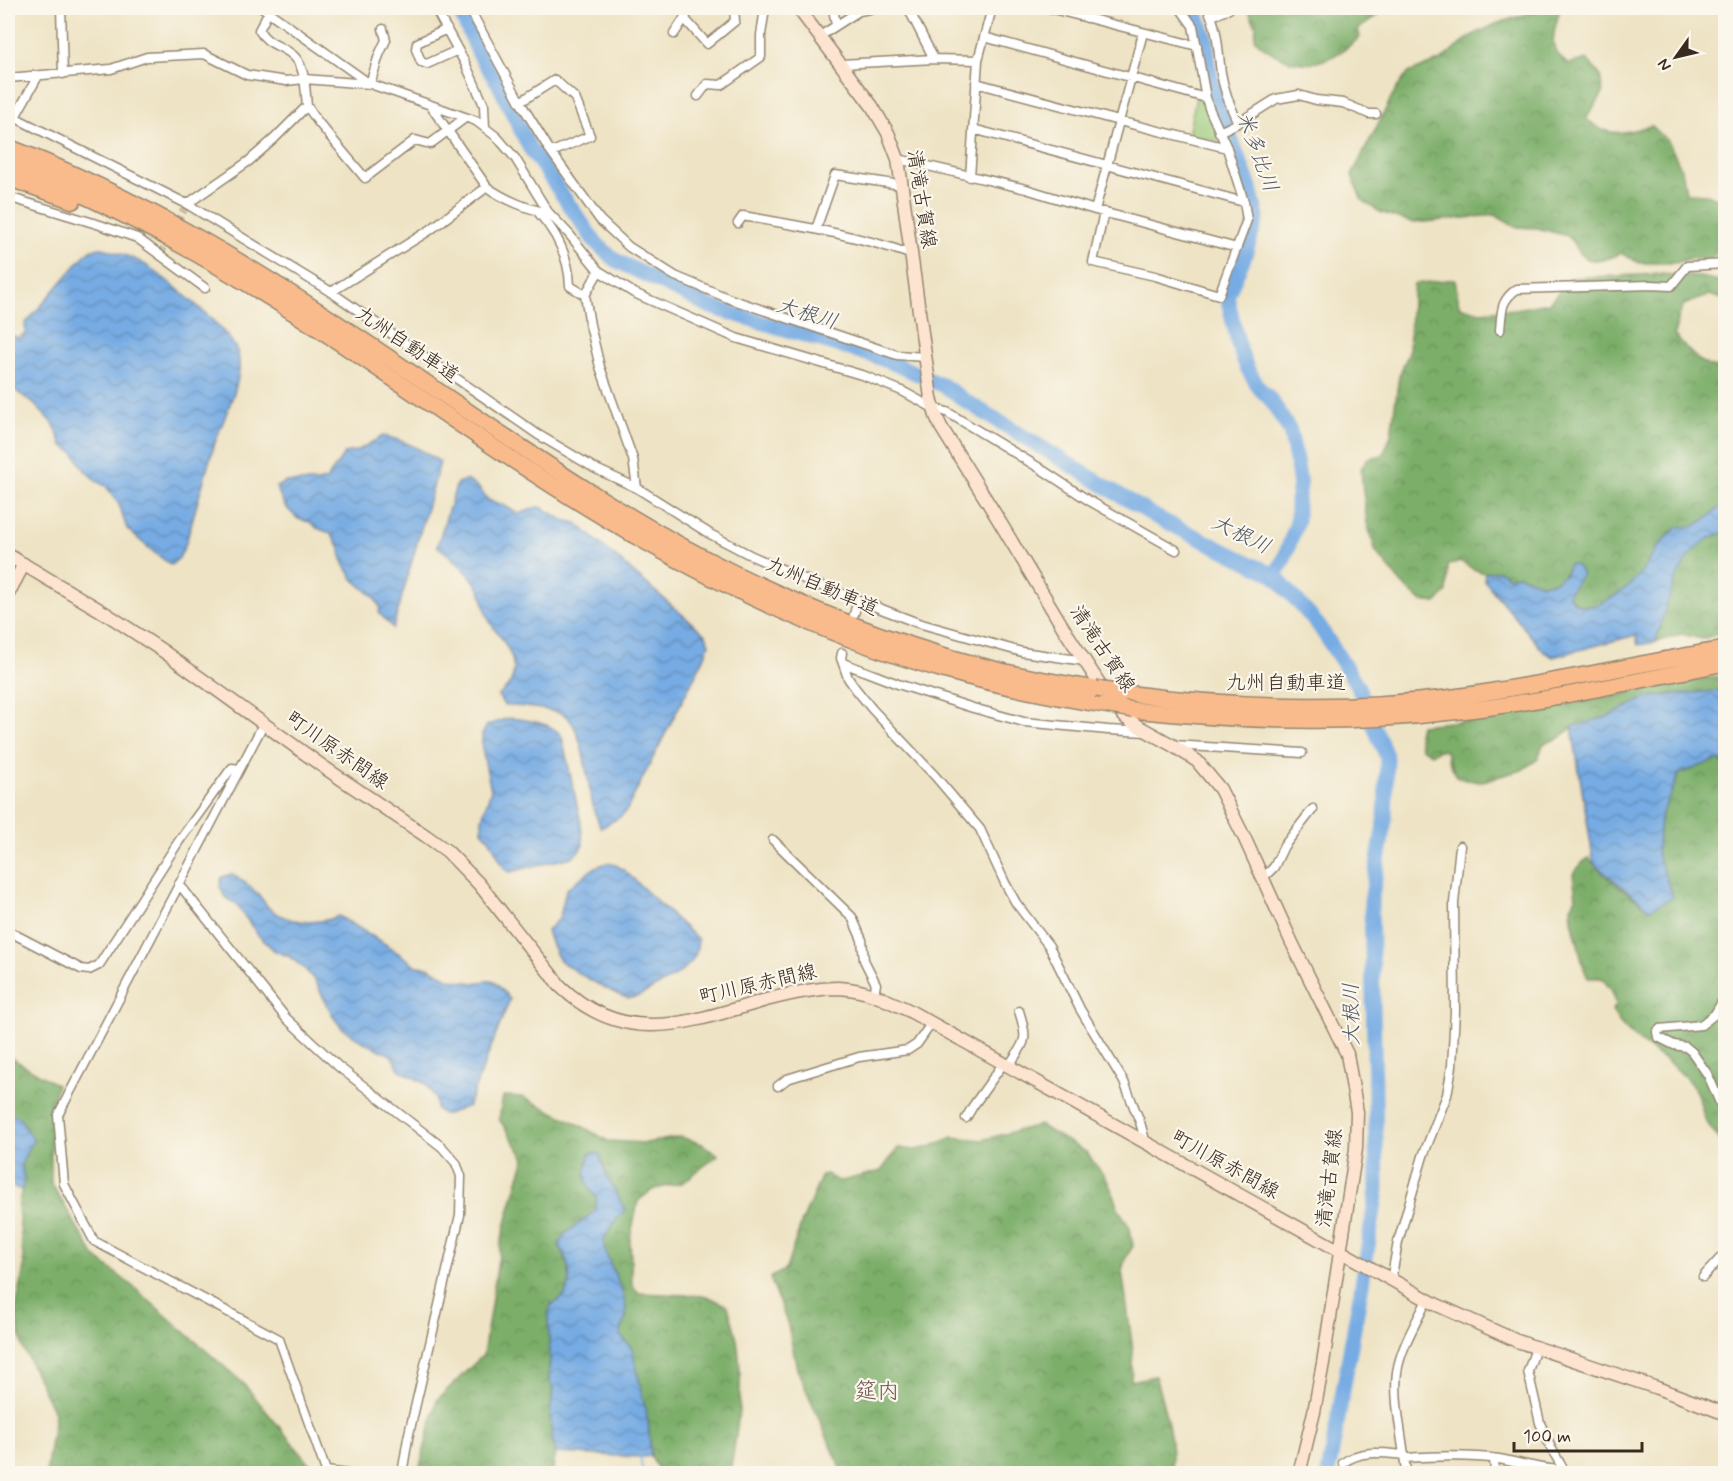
<svg xmlns="http://www.w3.org/2000/svg" width="1733" height="1481" font-family="Mynerve,'Klee One',sans-serif">
<defs>
<pattern id="forest-crowns" width="20" height="18" patternUnits="userSpaceOnUse" patternTransform="scale(1.5)"><rect width="20" height="18" fill="#7cae69"/><path d="M2 6a3 3 0 1 1 6 0M12 15a3 3 0 1 1 6 0" fill="none" stroke="#678e56"/></pattern>
<pattern id="water-waves" width="16" height="10" patternUnits="userSpaceOnUse" patternTransform="scale(1.5)"><rect width="16" height="10" fill="#76abe3"/><path d="M0 5q4-4 8 0t8 0" fill="none" stroke="#628bb7"/></pattern>
</defs>
<rect width="100%" height="100%" fill="#fbf7ec"/>
<filter id="ink" filterUnits="userSpaceOnUse"><feTurbulence type="fractalNoise" baseFrequency=".0167" numOctaves="2"/><feDisplacementMap in="SourceGraphic" scale="12" xChannelSelector="R" yChannelSelector="G"/><feConvolveMatrix kernelMatrix="1 2 1 2 8 2 1 2 1" color-interpolation-filters="sRGB"/></filter>
<filter id="wash" filterUnits="userSpaceOnUse"><feTurbulence type="fractalNoise" baseFrequency=".008" numOctaves="4" result="noise"/><feDisplacementMap in="SourceGraphic" scale="24" xChannelSelector="R" yChannelSelector="G"/><feGaussianBlur stdDeviation="1.35" result="paint"/><feColorMatrix in="noise" values="0 0 0 0 0 0 0 0 0 0 0 0 0 0 0 0 0 1.4 0 .05"/><feComposite in="paint" operator="in"/></filter>
<g filter="url(#wash)">
<rect width="100%" height="100%" fill="#eee3c4"/>
<path fill="url(#forest-crowns)" stroke="#5c6c44" stroke-width="1.5" d="M1247,8H1385L1375,18L1358,29L1360,37C1323,70 1293,73 1255,40L1256,26Z
M1545,8H1554L1559,13C1553,35 1547,49 1568,64L1587,59L1600,75L1603,93L1586,119C1592,123 1598,127 1603,130C1619,137 1637,128 1652,126L1668,141L1682,170L1686,193L1707,194L1725,201V246L1711,259H1688L1676,263H1639L1621,253C1612,258 1593,265 1583,256C1578,251 1573,242 1568,236L1537,228L1515,227L1495,215L1414,223L1380,212L1361,199L1352,175L1395,91L1408,73L1441,60L1471,36L1496,24Z
M1660,274L1700,277L1725,282V300L1709,295L1684,305L1679,316L1674,335C1689,350 1703,372 1725,368V503L1708,518L1693,527H1678C1668,535 1660,544 1653,554C1648,561 1645,568 1640,574C1631,587 1602,608 1586,607C1577,606 1573,601 1568,594L1569,565L1565,574L1554,582L1542,584L1519,575L1509,577C1495,567 1496,575 1482,572C1473,570 1467,565 1460,561L1448,565L1447,592L1436,603L1421,601L1402,584L1376,552L1367,523L1363,491L1361,469L1367,459L1383,455L1391,435L1399,376L1409,352L1411,312L1414,284L1455,279L1459,306L1480,312L1516,309L1549,303L1571,278Z
M1725,532V632L1702,639L1681,634L1656,642C1666,607 1675,561 1708,539C1713,536 1720,534 1725,532Z
M1725,675V690L1648,697L1607,717L1572,727L1561,737L1543,744L1538,759L1522,770L1479,782L1458,778L1449,762L1446,751L1439,750L1431,754L1421,748L1418,734L1420,725L1501,717Z
M1715,760L1725,763V1147C1719,1138 1712,1130 1706,1121C1701,1111 1701,1099 1695,1090C1674,1056 1629,1046 1612,1010L1617,1005L1612,991L1602,978H1588L1584,969L1572,920L1571,907L1576,898L1573,874L1583,862L1589,858C1604,878 1629,893 1649,909L1660,818L1679,774Z
M8,1056L57,1085L51,1107V1183L95,1257L130,1284L243,1383L313,1468L308,1473H46L55,1414L23,1348L15,1314L24,1267L18,1207L24,1178L21,1165L28,1148L34,1140L26,1130L21,1119L8,1111Z
M503,1096L522,1097L576,1123L608,1141L646,1143L681,1137L702,1144L718,1155L682,1183L654,1189L638,1201L630,1239L632,1285L639,1293L707,1296L728,1306C731,1319 737,1333 738,1347C744,1389 737,1432 730,1473H660L651,1456L648,1421L632,1349L620,1335C622,1328 626,1319 626,1312C625,1286 607,1266 603,1240L616,1220L625,1210L607,1176L600,1154H590C582,1174 584,1182 597,1199L595,1211L564,1235L559,1245C566,1256 573,1275 568,1288C566,1296 558,1301 551,1305L548,1316L550,1355L549,1380L553,1389L550,1415L552,1437L556,1453L552,1473L418,1474L437,1400L483,1355L501,1242L516,1187L525,1158L499,1119Z
M1039,1125L1086,1152L1108,1181L1118,1208L1130,1228L1133,1246L1126,1257L1122,1270L1133,1351L1131,1381L1155,1376C1164,1408 1175,1440 1171,1473H843L797,1369L788,1325L770,1278L786,1269L801,1224L822,1175L827,1174L838,1182L881,1171L898,1148L915,1150L930,1147L953,1137L982,1140Z"/>
<path fill="#9bca79" stroke="#6b7a4c" stroke-width="1.5" d="M1196,97L1203,99L1222,142L1188,135Z"/>
<path fill="url(#water-waves)" stroke="#586a80" stroke-width="1.5" d="M103,248C117,253 134,257 146,265C166,279 232,331 238,354C245,380 222,420 214,446C204,478 195,511 186,543L179,558L171,565L151,550L127,529L118,502L106,486L96,481L84,469L74,453L62,445L54,425L34,404L8,385V333L18,338L26,333L25,324L84,256L92,249Z
M383,436C403,439 423,451 440,462L393,628L379,613L380,607L374,597L354,580L345,566L341,556L340,547L330,533L317,528L310,522L298,519L285,506L276,487L286,482H317L326,480L345,453L357,451Z
M465,480L477,486L488,500L503,505L519,514L538,507L543,508L563,520L576,523L706,635L709,644L705,656L626,811L620,817L601,828C598,821 595,814 593,806C588,786 583,724 564,715C551,708 520,707 504,705L498,696C522,678 515,657 500,636C496,631 492,626 489,620C485,612 484,602 481,593C475,577 451,556 437,546L457,483Z
M1724,503L1725,532C1720,534 1713,536 1708,539C1675,561 1666,607 1656,642L1638,645L1636,635L1553,657L1544,652L1484,580L1485,573L1500,571L1509,577L1519,575L1542,584L1554,582L1565,574L1569,564L1577,566L1582,574L1568,594C1570,598 1573,602 1577,604C1596,613 1625,591 1637,577C1644,571 1648,562 1653,554C1660,544 1669,535 1678,527H1693L1708,518Z
M1725,690V763L1715,760L1679,774L1660,818L1657,854L1673,897L1650,909L1594,864L1572,727L1607,717L1648,697Z
M509,718C525,720 553,722 562,737L581,823L583,845L579,851L572,857L510,872L504,868L490,840L482,831V818L491,790L482,749V735L487,725Z
M607,863L616,865L624,870L697,939C702,965 669,980 650,990C644,993 637,999 629,998C620,998 568,968 561,961C554,954 550,940 547,931L560,917L566,890L574,883L596,867Z
M231,874C242,880 250,886 258,894C262,899 266,905 270,909C289,924 318,925 339,916L382,942L417,966L428,967L450,979L473,983L493,980L510,999L468,1106L445,1115L436,1109V1100L426,1084L400,1070L391,1055L360,1040L342,1028L334,1018L315,981L304,968L288,956L275,951L258,935L236,904L225,897L220,887L222,877Z
M8,1111L21,1119L26,1130L34,1140L28,1148L21,1165L24,1178L22,1190L8,1185Z
M590,1154H599L607,1176L625,1210L616,1220L603,1241C607,1266 625,1286 626,1312C626,1319 622,1328 620,1335L632,1349L648,1421L651,1456L641,1457L556,1453L552,1437L550,1415L553,1389L549,1380L550,1355L548,1316L551,1305C558,1301 566,1296 568,1288C573,1275 566,1256 559,1245L564,1235L595,1211L597,1199C583,1180 583,1176 590,1154Z"/>
<g fill="none" stroke-linecap="round" stroke-linejoin="round">
<path stroke="#76abe3" stroke-width="2" d="M640,1455L643,1474"/>
<path stroke="#76abe3" stroke-width="15" d="M458,8L479,54L499,85L529,147L595,242L615,260L711,307L880,358L902,367L944,386L967,402L1156,517L1274,575L1319,626L1357,685L1387,758L1385,819L1371,902L1377,1190L1361,1290L1328,1474
M1193,8L1207,40L1208,64L1219,109L1250,187L1257,218L1244,258L1227,296L1239,347L1247,368L1259,388L1271,400L1290,431L1297,465L1300,485L1297,501V522L1283,562L1274,575"/>
</g>
</g>
<g filter="url(#ink)">
<g fill="none" stroke-linecap="round" stroke-linejoin="round">
<path stroke="#cabea3" stroke-width="8" stroke-dasharray="8 4" stroke-linecap="butt" d="M160,255L187,204"/>
<g stroke="#948671" stroke-width="11">
<path id="street" d="M61,8L63,74
M263,8L370,84
M435,8L465,63L484,105L485,128
M469,8L520,102L549,149L600,220L629,247L675,276L730,299L897,355L925,357
M833,8L836,25
M908,8L934,59
M1049,8L1197,46
M1207,8C1218,26 1218,51 1221,73C1224,91 1230,106 1238,123
M1212,16L1229,9
M684,18L707,44L735,21L734,8
M1087,18L1090,8
M447,29L417,43L416,49L421,62L427,64L458,50
M674,34L691,8
M820,36L859,11L874,8
M984,37L1206,98
M841,64L934,59L978,60
M8,78L111,69L147,57L204,54L247,75L286,81L304,79L370,84L391,91L476,121L497,137L515,158L548,212L569,234L599,271L634,293L736,338L865,376L902,391L933,408L947,412L1038,467L1088,500L1176,550
M976,83L1119,121L1227,148
M370,84L379,55L386,40L383,29
M698,96L707,84L721,85L761,57V35L765,8
M520,102L555,80L575,98L590,136L552,152
M430,105L487,187C502,198 530,211 548,212
M307,106L318,122L365,178L415,140L430,144L465,118
M8,114L187,204L331,292L537,434L596,469L637,488L710,534L752,556L811,582L918,623L1022,652L1085,661
M15,117L38,76
M973,129L1244,202
M1219,132L1238,123L1276,99L1299,95L1316,100L1343,103L1369,114H1376
M898,159L1026,189L1095,210L1237,248
M970,177L978,60L992,8
M8,197L100,225L137,238L205,288
M187,204L249,161L274,139L307,106C305,89 306,63 290,53C277,44 267,44 259,30L269,11
M1095,210L1143,33
M538,212C557,233 569,257 570,286L585,295
M1104,212L1093,262L1155,276L1219,295L1247,220L1244,202L1227,148L1209,108L1206,98L1193,26L1180,8
M738,223L743,216C800,226 856,235 910,254
M816,229L835,175L901,185
M599,271L585,295L590,325L600,367L633,459L637,488
M331,292L430,230L487,187
M1500,330C1502,311 1500,301 1517,289L1651,285L1671,286L1687,266L1726,264
M854,614L858,601
M842,653L841,658L848,678L855,688L872,709L935,776L980,829L1005,883L1016,903L1049,946L1080,1009L1124,1082L1140,1122L1146,1144
M843,663L898,684L973,708L1024,722L1108,730L1147,732
M264,723L58,1115L64,1184L94,1241L279,1339L326,1471L348,1474
M1173,745L1302,753
M773,840L852,917L862,940L864,960L876,984L874,995
M1263,878L1274,867L1284,846L1313,809
M179,884L286,1018L339,1067L442,1147L456,1163L461,1176L460,1215L408,1438L402,1474
M8,931L81,969L89,970L99,965L179,841L228,773L232,768L239,769
M1726,995L1715,1014L1701,1025L1660,1029L1657,1032L1658,1037L1674,1045L1686,1047L1692,1052L1708,1075L1726,1117
M1008,1067C1025,1041 1029,1042 1019,1011
M778,1086L787,1079L859,1057L908,1050L917,1044L931,1024
M966,1118L973,1106L1003,1064
M1703,1277L1726,1252
M1391,1281L1398,1242L1423,1156L1447,1095L1452,1066L1455,1011L1454,903L1460,846
M1536,1348L1528,1371L1540,1423L1550,1446L1566,1474
M1405,1458C1435,1456 1468,1455 1499,1459C1521,1463 1541,1470 1563,1470
M1494,1459L1495,1474
M1343,1463C1361,1449 1383,1453 1404,1455
M1406,1474C1404,1442 1393,1403 1397,1372C1401,1347 1416,1323 1427,1300"/>
</g>
<g stroke="#948671" stroke-width="15">
<path id="secondary" d="M798,8L872,106L888,133L898,159L931,398L936,416L941,427L995,514L1064,629L1110,700L1126,718L1136,725L1172,745L1197,761L1220,789L1245,839L1292,943L1347,1054L1357,1112L1356,1149L1323,1363L1314,1412L1299,1474
M8,555L108,615L163,651L325,768L426,836L447,851L479,884L560,986C626,1049 690,1022 766,1000C789,994 814,988 838,988C864,989 885,999 908,1010L1435,1304L1517,1341L1657,1388L1726,1414
M8,594L24,564"/>
</g>
<g stroke="#948671" stroke-width="18">
<path id="highway" d="M8,147C134,195 252,266 364,341C485,421 603,509 734,573C820,615 912,650 1006,672C1036,679 1066,684 1096,689
M8,163C131,211 245,279 355,353C437,408 518,466 603,517C711,582 825,637 947,671C998,686 1051,696 1104,705
M8,178L73,201
M1124,693C1232,707 1339,711 1447,698C1541,686 1633,664 1726,649
M1133,710C1240,721 1346,725 1452,712C1544,702 1634,681 1726,663"/>
</g>
<use href="#street" stroke="#fff" stroke-width="8"/>
<use href="#secondary" stroke="#fde4d1" stroke-width="12"/>
<use href="#highway" stroke="#fabb8c" stroke-width="15"/>
<g stroke="#948671" stroke-width="18" stroke-linecap="butt">
<path id="highway-bridge" d="M1096,689L1124,693
M1104,705L1133,710"/>
</g>
<use href="#highway-bridge" stroke="#fabb8c" stroke-width="15"/>
</g>
</g>
<g text-anchor="middle" dominant-baseline="central" stroke-width="4.5" stroke-linejoin="round" paint-order="stroke">
<g font-size="20" fill="#3b2a1e" stroke="#fbf7ec">
<text transform="translate(921 199) rotate(81)">清滝古賀線</text>
<text transform="translate(407 345) rotate(34)">九州自動車道</text>
<text transform="translate(822 587) rotate(23)">九州自動車道</text>
<text transform="translate(1102 649) rotate(56)">清滝古賀線</text>
<text x="1286" y="683">九州自動車道</text>
<text transform="translate(337 751) rotate(35)">町川原赤間線</text>
<text transform="translate(758 985) rotate(-13)">町川原赤間線</text>
<text transform="translate(1225 1165) rotate(29)">町川原赤間線</text>
<text transform="translate(1330 1178) rotate(-83)">清滝古賀線</text>
</g>
<g font-size="21" font-style="italic" fill="#505763" stroke="#fbf7ec">
<text transform="translate(1257 152) rotate(70)">米多比川</text>
<text transform="translate(807 314) rotate(17)">大根川</text>
<text transform="translate(1241 535) rotate(26)">大根川</text>
<text transform="translate(1352 1014) rotate(-91)">大根川</text>
</g>
<g font-size="22" fill="#705252" stroke="#fbf7ec">
<text x="877" y="1392">筵内</text>
</g>
</g>
<rect width="1733" height="1481" fill="none" stroke="#fbf7ec" stroke-width="30"/>
<g transform="translate(1676 57) rotate(236)" stroke="#fbf7ec" stroke-width="4.5" paint-order="stroke">
<path d="M0-4.5L10 22L0 15L-10 22Z" fill="#3b2a1e"/>
<text y="-9" font-size="16" font-weight="bold" text-anchor="middle" fill="#3b2a1e">N</text>
</g>
<path d="M1514 1442v9h128v-9" fill="none" stroke="#3b2a1e" stroke-width="3"/>
<text x="1523" y="1442" font-size="18" fill="#3b2a1e" stroke="#fbf7ec" stroke-width="4.5" paint-order="stroke">100 m</text>
</svg>
